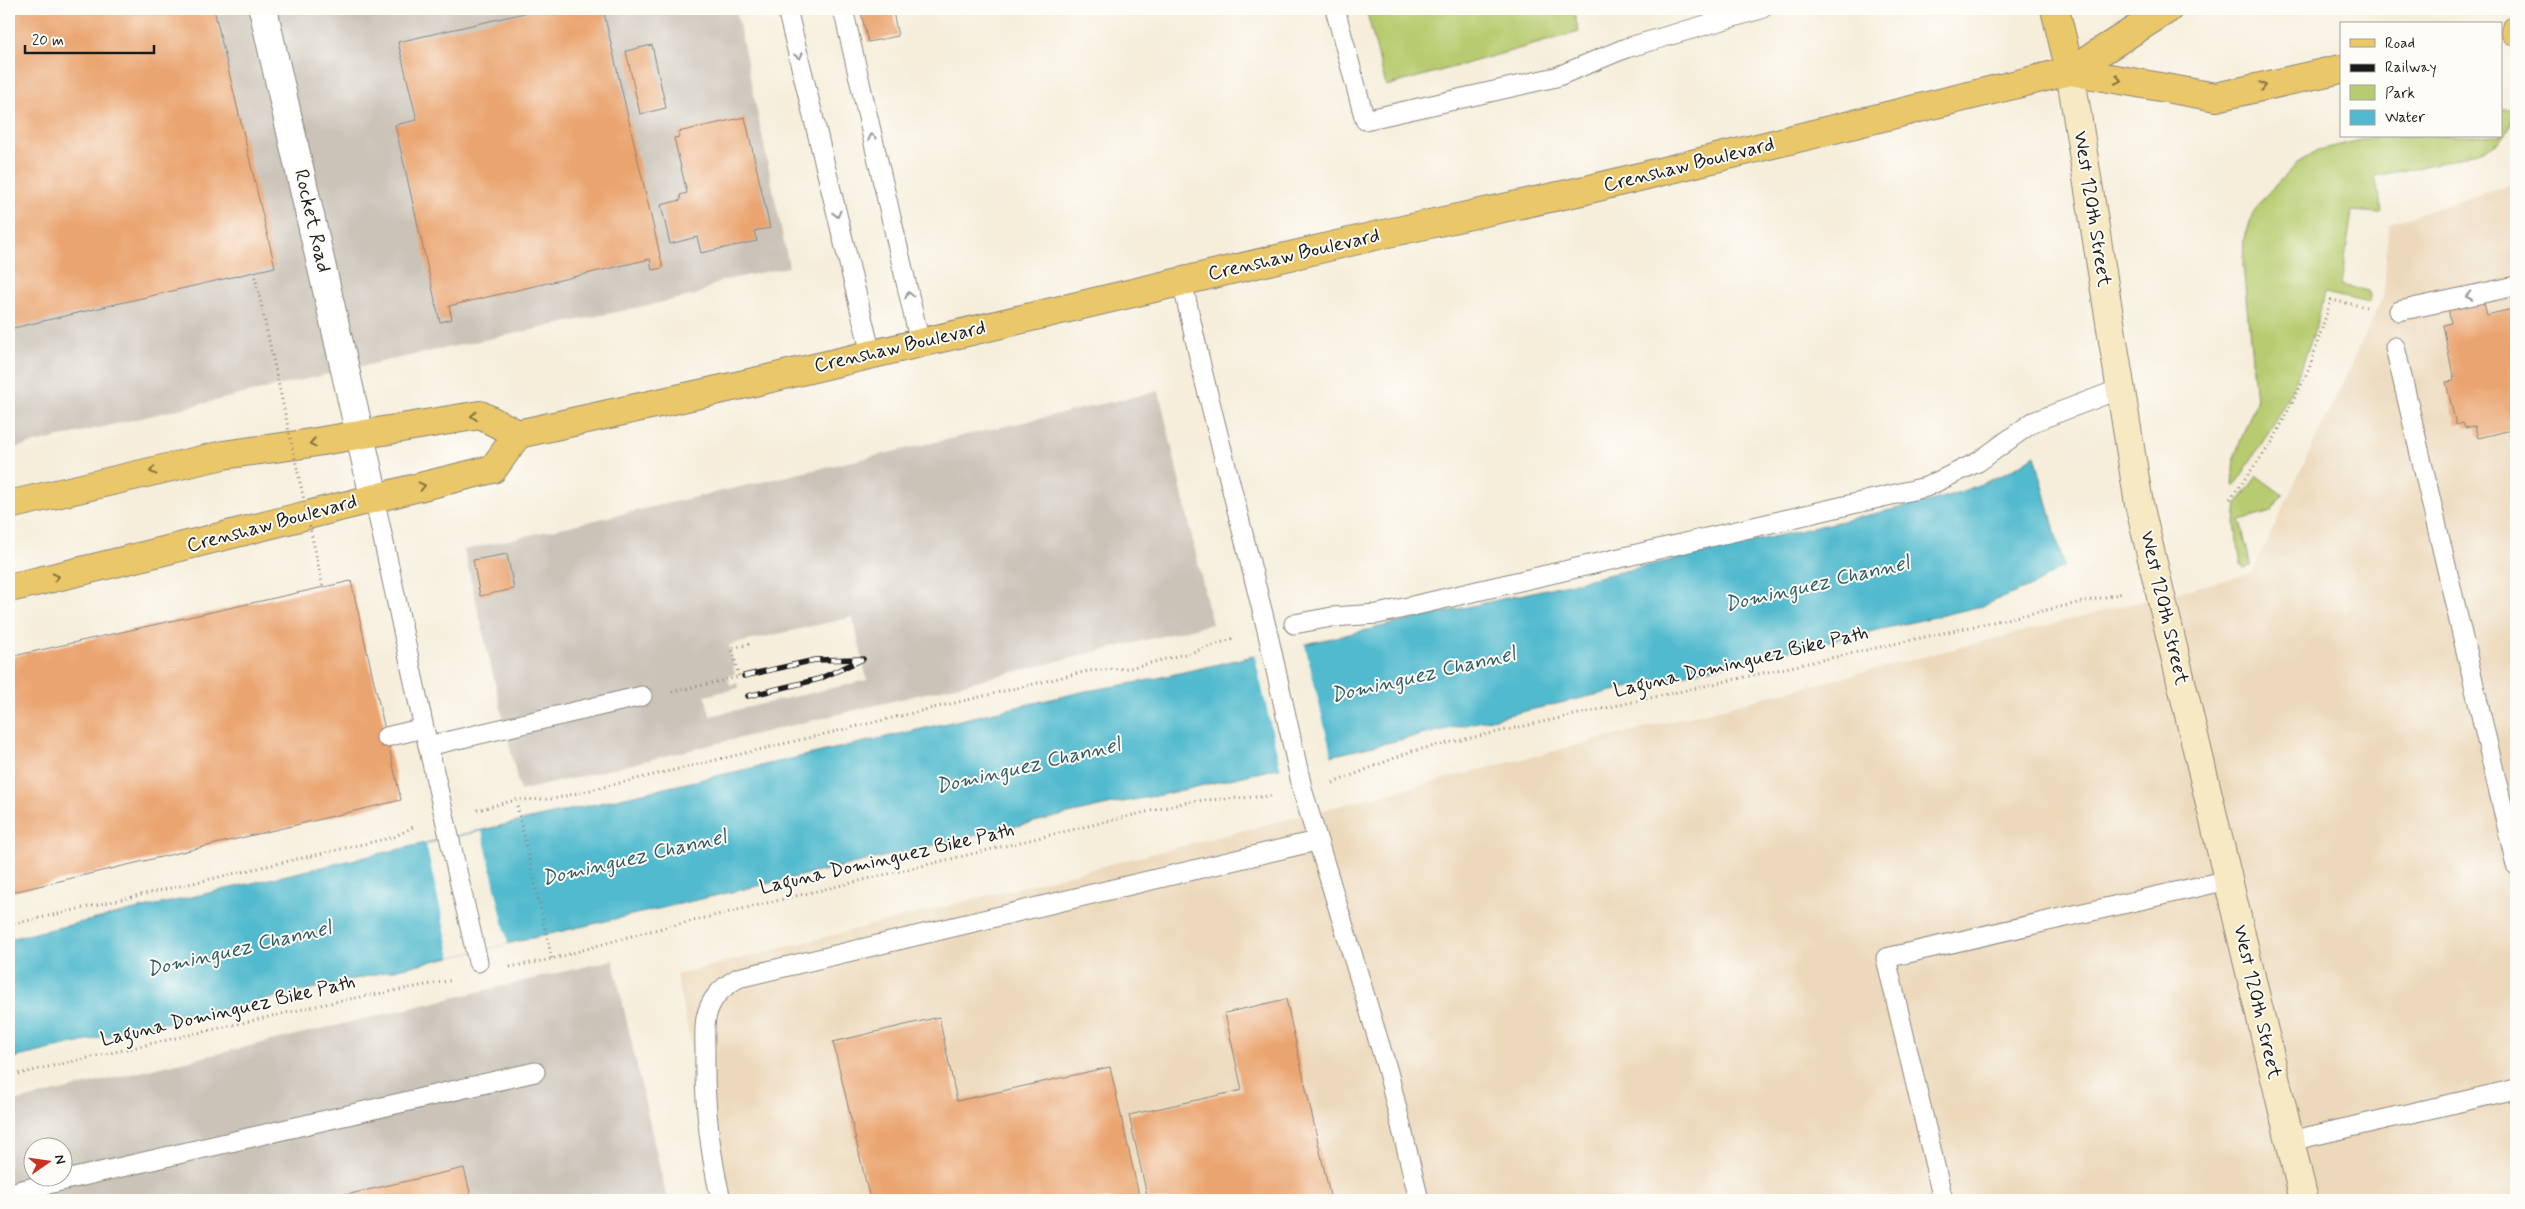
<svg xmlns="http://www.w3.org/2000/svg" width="2525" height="1209" font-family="Mynerve,sans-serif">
<rect width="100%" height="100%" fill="#fdfcf7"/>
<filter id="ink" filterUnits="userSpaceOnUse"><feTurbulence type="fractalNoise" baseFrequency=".02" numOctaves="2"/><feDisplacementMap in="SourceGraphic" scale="10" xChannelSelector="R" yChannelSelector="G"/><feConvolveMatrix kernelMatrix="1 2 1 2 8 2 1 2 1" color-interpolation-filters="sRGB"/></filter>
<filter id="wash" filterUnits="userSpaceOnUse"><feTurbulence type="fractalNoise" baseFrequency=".0096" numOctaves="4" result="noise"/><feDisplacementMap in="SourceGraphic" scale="20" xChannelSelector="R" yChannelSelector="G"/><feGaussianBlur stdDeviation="1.12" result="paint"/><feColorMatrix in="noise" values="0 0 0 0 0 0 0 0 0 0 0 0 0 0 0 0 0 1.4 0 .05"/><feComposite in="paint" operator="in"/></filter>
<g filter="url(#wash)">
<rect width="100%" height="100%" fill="#f6eedb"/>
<path fill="#ecd8ba" d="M2516,183V1200H725L676,975L2252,573L2384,295L2388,224Z"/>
<path fill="#cbc3b8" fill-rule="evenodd" d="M9,9H736L789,267L720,281L696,295L376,363L9,449Z
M1159,391L1212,624L520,791L464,550ZM853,617L867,680L710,716L705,696L739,688L737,683L730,685L728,676L735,674L729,645Z
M613,960L667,1200H9V1103ZM32,1146H62V1176H32Z"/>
<path fill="#b7cc70" stroke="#6a7446" d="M1366,9H1573L1579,32L1386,86Z
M2501,109H2516C2514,122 2509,133 2498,142C2476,159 2405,169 2375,176L2382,211L2380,213L2352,211L2341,285L2368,291L2370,295L2369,303L2325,293C2310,355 2286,409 2250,461C2245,469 2241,481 2233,486L2235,455L2256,401L2243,265L2244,240L2253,213L2264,197L2297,163L2319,150L2377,136H2501Z
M2257,476L2283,495L2271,512L2240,521L2251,566L2245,568L2241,565L2235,524L2237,504Z"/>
<path fill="#51bace" stroke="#366b75" d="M2035,455L2064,566L2034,585L1982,606L1165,794L1112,804L9,1059V939L1086,691L1140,682L1934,500C1971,489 2004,477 2035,455Z"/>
<path fill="#f6eedb" d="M1304,641L1332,758L1281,770L1254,653Z
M482,831L508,944L451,957L426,844Z"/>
<g id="blocks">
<path fill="#eaa46f" d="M9,9H214L275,267L9,329Z
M542,9H603L663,268L652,270L650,259L449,306L452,319L440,322L395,125L417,120L398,42Z
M860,9H900L893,12L898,36L868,42Z
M652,45L666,108L640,114L626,51Z
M745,117L770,228L754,231L757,241L701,253L697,237L670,244L661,205L681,200L680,195L687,193L674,138L679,137L678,132Z
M2483,299L2487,315L2516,308V429L2478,438L2475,426L2465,428L2463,423L2456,425L2446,382L2454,381L2443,325L2451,323L2448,308Z
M507,554L514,589L480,596L473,560Z
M351,581L401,800L9,893V657Z
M1286,999L1331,1200H1148L1129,1115L1242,1090L1225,1013Z
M939,1017L957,1101L1110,1067L1140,1200H870L833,1042Z
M464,1168L472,1200H328V1199Z"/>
</g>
</g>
<g filter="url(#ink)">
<use href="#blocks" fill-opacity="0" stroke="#89857c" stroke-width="1"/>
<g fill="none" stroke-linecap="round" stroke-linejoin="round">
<g stroke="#89857c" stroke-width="21">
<path id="lane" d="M787,9L871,354
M843,9L920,343
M1335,9L1365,120L1556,77L1626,48L1761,9
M1182,281L1202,370L1267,630L1303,792L1388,1072L1419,1200
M2399,311L2516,286
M2395,347L2516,865
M374,497L424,728L478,962
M1294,624L1332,617L1378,614L1926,487L1978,462L2033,422L2120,389
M386,737L424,728
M428,746L642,696
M2290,1141L2516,1089
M9,1193L535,1072
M721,1200C710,1153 704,1101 705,1053C705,1042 704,1029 706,1018C710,999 721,988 738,978L1316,841
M1943,1200L1886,958L2228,880"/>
</g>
<g stroke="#89857c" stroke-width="30">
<path id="street" d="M263,9L374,497"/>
</g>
<g stroke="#89857c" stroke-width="30">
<path id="secondary" d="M2070,71L2139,504L2304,1200"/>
</g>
<g stroke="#89857c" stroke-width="30">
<path id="primary" d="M2055,9L2070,71
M2070,71L2216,97L2341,69
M9,505L223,455L304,444L480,415L518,434L750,383L1379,235L1586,190L2070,71L2168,9
M9,588C171,551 331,508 493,469L518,434"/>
</g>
<g stroke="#89857c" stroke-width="30">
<path id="highway" d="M2515,31H2516"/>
</g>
<path stroke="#89857c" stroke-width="3" stroke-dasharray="1 4" stroke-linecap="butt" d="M2230,499L2273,441L2309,369L2331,300L2366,307
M672,692L739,677L732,648L750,644
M1333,783L1412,751L2123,593
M517,806L552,959
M477,810L516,800L553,799L1088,671L1130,668L1193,652L1235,638
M9,925L394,837L413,827
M510,967L552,959L638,934L1192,801L1271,796
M9,1076L334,1002L453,980"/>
<use href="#lane" stroke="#fff" stroke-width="19"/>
<use href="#street" stroke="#fff" stroke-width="28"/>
<use href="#secondary" stroke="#f7e9c3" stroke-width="28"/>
<use href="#primary" stroke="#eac769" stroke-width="28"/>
<use href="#highway" stroke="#eac769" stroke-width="28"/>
<g stroke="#1c1c1c" stroke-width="5.5">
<path id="rail" d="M744,676L815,660L860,659
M748,696L819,679L863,659"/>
</g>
<use href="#rail" stroke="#fdfcf7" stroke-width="4" stroke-dasharray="11" stroke-linecap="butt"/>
<path stroke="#89857c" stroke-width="3" stroke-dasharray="1 4" stroke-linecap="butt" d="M254,272L323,587"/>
</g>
<defs><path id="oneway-chevron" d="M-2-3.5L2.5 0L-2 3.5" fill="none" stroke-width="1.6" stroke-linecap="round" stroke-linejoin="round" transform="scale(1.25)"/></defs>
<g stroke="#999">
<use href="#oneway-chevron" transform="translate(799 56) rotate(76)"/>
<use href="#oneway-chevron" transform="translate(872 137) rotate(-103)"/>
<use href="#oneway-chevron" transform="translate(837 214) rotate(76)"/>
<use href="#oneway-chevron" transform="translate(909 295) rotate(-103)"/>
<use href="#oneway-chevron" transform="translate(2469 296) rotate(168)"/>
</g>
<g stroke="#837242">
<use href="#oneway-chevron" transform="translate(2118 80) rotate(10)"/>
<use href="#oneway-chevron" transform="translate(2263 86) rotate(-12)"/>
<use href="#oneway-chevron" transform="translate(474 416) rotate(176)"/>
<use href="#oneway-chevron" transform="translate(313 443) rotate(170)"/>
<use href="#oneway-chevron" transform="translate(153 471) rotate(167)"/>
<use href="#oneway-chevron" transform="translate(422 486) rotate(-13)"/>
<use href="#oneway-chevron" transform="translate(56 577) rotate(-13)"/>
</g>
</g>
<g text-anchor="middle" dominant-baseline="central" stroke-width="4" stroke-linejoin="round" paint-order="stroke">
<g font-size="20" fill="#1c1c1c" stroke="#fdfcf7">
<text transform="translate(1689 165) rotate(-14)">Crenshaw Boulevard</text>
<text transform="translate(2092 209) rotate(81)">West 120th Street</text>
<text transform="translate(312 221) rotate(77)">Rocket Road</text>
<text transform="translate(1294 255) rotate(-13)">Crenshaw Boulevard</text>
<text transform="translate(900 347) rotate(-13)">Crenshaw Boulevard</text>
<text transform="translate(272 524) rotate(-15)">Crenshaw Boulevard</text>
<text transform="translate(2164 608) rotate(77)">West 120th Street</text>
<text transform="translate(1741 662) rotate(-13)">Laguna Dominguez Bike Path</text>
<text transform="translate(887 859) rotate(-13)">Laguna Dominguez Bike Path</text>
<text transform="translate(2257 1002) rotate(77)">West 120th Street</text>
<text transform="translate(228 1011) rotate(-13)">Laguna Dominguez Bike Path</text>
</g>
<g font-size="21" font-style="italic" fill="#315b63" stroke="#fdfcf7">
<text transform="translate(1817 584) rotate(-13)">Dominguez Channel</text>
<text transform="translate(1423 675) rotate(-13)">Dominguez Channel</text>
<text transform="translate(1028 766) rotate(-13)">Dominguez Channel</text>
<text transform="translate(634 858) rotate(-13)">Dominguez Channel</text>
<text transform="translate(239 949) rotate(-13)">Dominguez Channel</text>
</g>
</g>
<rect width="2525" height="1209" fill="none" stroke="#fdfcf7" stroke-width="30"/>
<rect x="2340" y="22" width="162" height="115" fill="#fdfcf7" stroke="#a3a29f"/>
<rect x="2350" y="39" width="25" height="8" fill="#eac769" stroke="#a3a29f"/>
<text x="2385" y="48" font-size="15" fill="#1c1c1c">Road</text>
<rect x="2350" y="64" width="25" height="8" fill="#1c1c1c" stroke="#a3a29f"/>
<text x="2385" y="72" font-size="15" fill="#1c1c1c">Railway</text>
<rect x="2350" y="85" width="25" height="15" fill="#b7cc70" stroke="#a3a29f"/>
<text x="2385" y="98" font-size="15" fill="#1c1c1c">Park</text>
<rect x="2350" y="110" width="25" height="15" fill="#51bace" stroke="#a3a29f"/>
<text x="2385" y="122" font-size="15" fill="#1c1c1c">Water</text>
<g transform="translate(48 1162) rotate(77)"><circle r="24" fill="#fdfcf7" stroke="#a3a29f"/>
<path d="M0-4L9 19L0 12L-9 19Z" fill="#c8321e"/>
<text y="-8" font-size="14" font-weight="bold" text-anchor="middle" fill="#1c1c1c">N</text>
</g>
<path d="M25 45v8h129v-8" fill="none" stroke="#1c1c1c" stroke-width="2.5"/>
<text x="32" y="45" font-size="15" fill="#1c1c1c" stroke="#fdfcf7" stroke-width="4" paint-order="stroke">20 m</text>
</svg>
